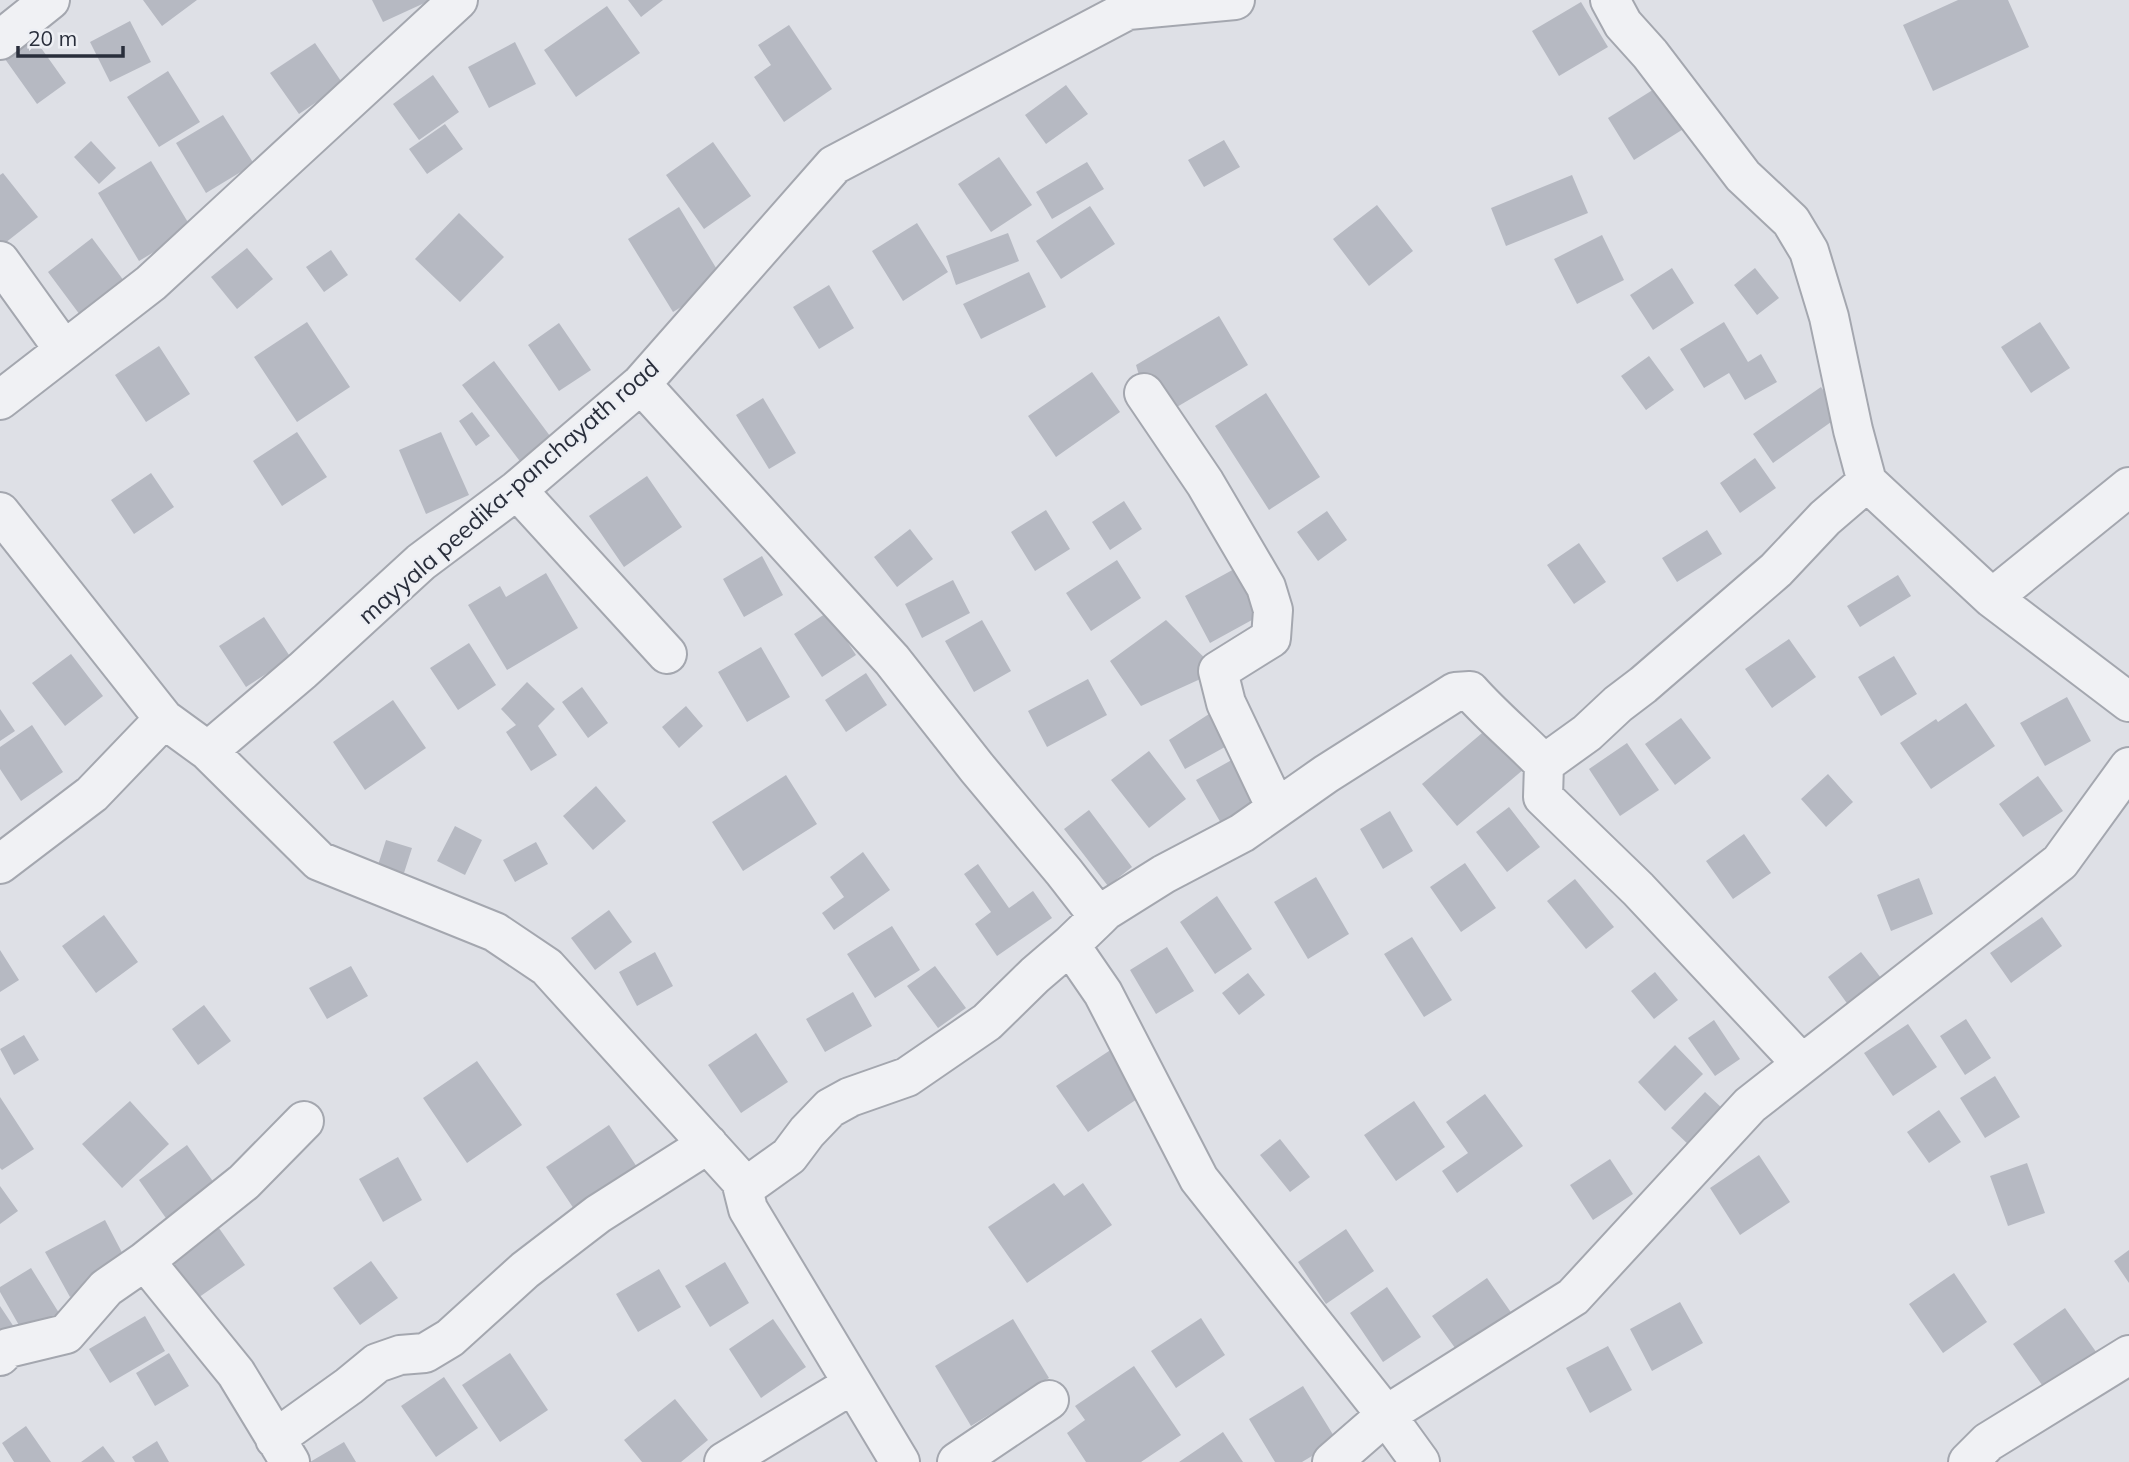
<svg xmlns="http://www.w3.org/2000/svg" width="2129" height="1462" font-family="Mulish,sans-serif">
<rect width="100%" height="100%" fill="#dee0e6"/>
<path fill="#b6b9c2" d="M143,0H197L162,26Z
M372,0H431L383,22Z
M628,0H663L641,17Z
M1958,0H2008L2029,47L1933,91L1903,25Z
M1581,2L1608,47L1559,76L1532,31Z
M607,6L640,53L576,97L544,50Z
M130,21L151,62L110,82L90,42Z
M24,24L66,83L37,104L0,52Z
M789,25L832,89L784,122L754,77L771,65L758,45Z
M515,42L536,84L489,108L468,67Z
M315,43L343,84L299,114L270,73Z
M168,71L200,122L159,147L127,97Z
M433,75L459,112L419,140L393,104Z
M1066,85L1088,114L1046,144L1025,115Z
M1659,86L1685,128L1634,160L1608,118Z
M223,115L254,164L206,193L176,143Z
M445,124L463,149L427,174L409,149Z
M1224,140L1240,167L1204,187L1188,160Z
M91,141L116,168L99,184L74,157Z
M713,142L751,196L704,229L666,175Z
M999,157L1032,205L991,232L958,184Z
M151,161L192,229L139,261L98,193Z
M1087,162L1104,189L1052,219L1036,192Z
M3,173L38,217L0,247V175Z
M1572,175L1588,213L1506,246L1491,208Z
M1377,205L1413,251L1369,286L1333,239Z
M1090,206L1115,244L1061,279L1036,241Z
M679,207L724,281L673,312L628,239Z
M459,213L504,257L460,302L415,259Z
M917,223L948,272L903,301L872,251Z
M1008,233L1019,261L956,285L946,256Z
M1602,235L1624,280L1577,304L1554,259Z
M92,238L127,285L83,319L48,272Z
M247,248L273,279L237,309L211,277Z
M331,250L348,275L324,292L306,267Z
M1672,268L1694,303L1653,330L1630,295Z
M1755,268L1779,298L1757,315L1734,285Z
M1029,272L1046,307L981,339L963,304Z
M829,285L854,328L819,349L793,307Z
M1219,316L1248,365L1165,414L1144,393L1136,365Z
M307,322L350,387L297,422L254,357Z
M1724,322L1748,362L1761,354L1777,382L1745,400L1729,373L1704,388L1680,349Z
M2040,322L2070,368L2031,393L2001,347Z
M559,323L591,370L559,391L528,345Z
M159,346L190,394L146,422L115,375Z
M1649,356L1674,390L1646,410L1621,376Z
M494,361L553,440L522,464L462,385Z
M1092,372L1120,412L1056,457L1028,416Z
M1821,387L1841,415L1773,463L1753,434Z
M1266,393L1320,477L1269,510L1215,426Z
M763,398L796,453L769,469L736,415Z
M472,412L490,436L476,446L459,421Z
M297,432L327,477L282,506L253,461Z
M441,432L469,495L426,514L399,450Z
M1755,458L1776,488L1740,513L1720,483Z
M151,473L174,507L134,534L111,500Z
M647,476L682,527L624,567L589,516Z
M1124,501L1142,529L1110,550L1092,522Z
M1046,510L1070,549L1035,571L1011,532Z
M1327,511L1347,540L1318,561L1297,532Z
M910,529L933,559L897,587L874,557Z
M1707,530L1722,554L1677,582L1662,558Z
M1579,543L1606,582L1574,604L1547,565Z
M762,556L783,595L744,617L723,579Z
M1117,560L1141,598L1091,631L1066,593Z
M1236,568L1261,615L1210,643L1185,596Z
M546,573L578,628L507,670L468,605L500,586L506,597Z
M1898,575L1911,596L1860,627L1847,606Z
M953,580L970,613L922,638L905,604Z
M828,612L856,655L822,677L794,634Z
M264,617L291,658L246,687L219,646Z
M982,620L1011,671L974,692L945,641Z
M1166,620L1218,671L1141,706L1110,661Z
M1789,639L1816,677L1772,708L1745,669Z
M469,643L496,685L458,710L430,668Z
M761,647L790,697L747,722L718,672Z
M71,654L103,696L65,726L32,683Z
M1894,656L1917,694L1881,716L1858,677Z
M866,673L887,705L846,732L825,700Z
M1088,679L1107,715L1047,747L1028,711Z
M527,682L555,709L538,726L557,755L531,771L506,732L516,725L501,709Z
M582,687L608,723L588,738L562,702Z
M2067,697L2091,741L2045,766L2020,723Z
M393,700L426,748L365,790L333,742Z
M1226,703L1234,742L1185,769L1169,740Z
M1966,703L1995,746L1931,789L1900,743L1936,719L1938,722Z
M686,706L703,726L679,748L662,727Z
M0,709L15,731L0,741Z
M1681,718L1711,758L1675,785L1645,744Z
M32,725L63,772L21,801L0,769V747Z
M1488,728L1524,769L1457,826L1422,784Z
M1627,743L1659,790L1620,816L1589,769Z
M1149,751L1186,799L1149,828L1111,780Z
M1237,757L1262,802L1222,825L1196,780Z
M1828,774L1853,802L1826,827L1801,799Z
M786,775L817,824L743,871L712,822Z
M2038,776L2063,811L2023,837L1999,804Z
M596,786L626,821L593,850L563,816Z
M1509,807L1540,847L1507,872L1476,832Z
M1089,810L1132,867L1108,886L1064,829Z
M1390,811L1413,851L1383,869L1360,829Z
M455,826L482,840L465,875L437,861Z
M1744,834L1771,873L1733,899L1706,861Z
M386,840L412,848L404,873L378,865Z
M536,842L548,864L515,882L503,860Z
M863,852L890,890L834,930L822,913L844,897L830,877Z
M1465,863L1496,908L1461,932L1430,887Z
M978,864L1009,908L1033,891L1052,918L997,956L975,924L991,912L964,874Z
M1316,877L1349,934L1308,959L1274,902Z
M1919,878L1933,914L1891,931L1877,895Z
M1575,879L1614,927L1586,949L1547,901Z
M1217,896L1252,949L1215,974L1180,922Z
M609,910L632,942L595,970L571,938Z
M104,915L138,962L96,993L62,946Z
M2042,917L2062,946L2011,983L1990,953Z
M892,926L920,970L875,998L847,954Z
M1412,937L1452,1000L1424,1017L1384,954Z
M1167,947L1194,991L1156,1014L1130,970Z
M0,950L19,980L0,992Z
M655,952L673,986L637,1006L619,972Z
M1861,952L1888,987L1854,1013L1828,977Z
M351,966L368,996L327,1019L309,988Z
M935,966L966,1008L938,1028L907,986Z
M1655,972L1678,1000L1654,1019L1631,991Z
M1248,973L1265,995L1239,1015L1222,993Z
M853,992L872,1026L825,1052L806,1019Z
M204,1005L231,1041L198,1065L172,1029Z
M1966,1019L1991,1058L1965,1075L1940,1036Z
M1714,1020L1740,1059L1715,1076L1688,1038Z
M1908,1024L1937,1067L1893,1096L1864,1053Z
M756,1033L788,1082L741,1113L708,1065Z
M24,1035L39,1060L14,1075L0,1049Z
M1675,1045L1703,1074L1665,1111L1638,1082Z
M1112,1049L1143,1095L1088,1132L1056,1086Z
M477,1061L522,1125L467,1163L423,1098Z
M1995,1076L2020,1117L1985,1138L1960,1098Z
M1705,1092L1724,1110L1690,1146L1671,1128Z
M1485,1094L1523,1146L1457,1193L1442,1171L1468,1153L1446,1122Z
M0,1097L34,1149L2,1170L0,1168Z
M130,1101L169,1144L122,1188L82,1144Z
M1414,1101L1445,1147L1396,1181L1364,1135Z
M1939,1110L1961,1142L1929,1163L1907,1132Z
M609,1125L647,1182L584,1224L546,1167Z
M1280,1139L1310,1177L1290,1192L1260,1155Z
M187,1145L217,1187L168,1221L139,1180Z
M1759,1155L1790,1202L1740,1235L1710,1188Z
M398,1157L422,1200L383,1222L359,1179Z
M1610,1159L1633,1194L1593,1220L1570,1185Z
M2027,1163L2045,1213L2008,1226L1990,1176Z
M1054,1183L1064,1196L1083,1183L1112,1225L1027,1283L988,1227Z
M0,1186L18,1211L0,1224Z
M105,1220L128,1264L70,1297L45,1252Z
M214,1221L245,1265L195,1300L164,1255Z
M1346,1229L1374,1271L1326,1304L1298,1262Z
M2129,1250V1283L2114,1261Z
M371,1261L398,1298L360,1325L333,1288Z
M725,1262L749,1303L710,1327L685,1286Z
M31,1268L59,1313L24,1334L0,1292V1287Z
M659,1269L681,1307L638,1332L616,1294Z
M1954,1273L1987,1322L1943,1353L1909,1304Z
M1487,1278L1517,1321L1463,1359L1432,1316Z
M1387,1287L1421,1337L1383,1362L1350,1313Z
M1680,1302L1703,1343L1652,1371L1630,1329Z
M0,1306L16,1330L0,1341Z
M2065,1308L2099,1356L2047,1392L2013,1344Z
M145,1316L165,1351L110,1383L89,1349Z
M1201,1318L1225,1355L1176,1388L1151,1351Z
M773,1319L806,1367L761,1398L729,1349Z
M1013,1319L1049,1378L971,1426L935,1366Z
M1608,1346L1632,1390L1590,1413L1566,1368Z
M169,1353L189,1386L155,1406L136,1373Z
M510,1353L548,1410L500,1442L462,1385Z
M1134,1366L1181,1435L1141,1462H1086L1067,1433L1085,1420L1075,1406Z
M444,1377L478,1428L436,1457L401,1406Z
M1303,1386L1337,1441L1302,1462H1275L1249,1419Z
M675,1399L708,1440L681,1462H642L624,1440Z
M26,1426L51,1462H14L2,1443Z
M1223,1432L1243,1462H1179Z
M157,1441L169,1462H135L132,1457Z
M344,1442L356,1462H310Z
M103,1446L115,1462H81Z"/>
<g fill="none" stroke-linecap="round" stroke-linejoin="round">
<g stroke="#a4a7af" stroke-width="42">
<path id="minor" d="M1610,0L1623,24L1650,54L1743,176L1791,221L1809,251L1829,317L1853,430L1867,482L1992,598L2129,702
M0,40L50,0
M0,261L64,350
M641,384L892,660L977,768L1064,872L1099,917L1070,945L1103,993L1199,1179L1386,1415L1420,1462
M1144,393L1205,483L1266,587L1273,610L1271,638L1218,671L1226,703L1276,808
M0,400L151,283L458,0
M517,490L667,654
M0,512L164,719L208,751L319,861L495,932L547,967L741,1181L748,1209L900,1462
M1992,598L2129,487
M208,751L302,671L421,562L517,490L641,384L834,165L1128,10L1235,0
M1544,764L1543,797L1638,889L1802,1064
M0,864L92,794L164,719
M1099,917L1105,911L1164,874L1242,833L1326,774L1455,692L1470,691C1493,717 1520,739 1544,764L1587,733L1618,704L1643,685L1776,570L1825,518L1867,482
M743,1189L789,1156L807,1132L830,1108L850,1097L907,1077L987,1022L1035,975L1070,945
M145,1261L244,1182L304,1121
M0,1356L8,1348L66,1334L106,1288L145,1261L236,1373L290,1462
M275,1439L349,1386L377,1363L400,1355L425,1353L450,1338L525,1270L598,1214L708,1144
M724,1462L853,1384
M957,1462L1049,1400
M1332,1462L1386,1415L1573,1297L1750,1105L2060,862L2129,767
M1968,1462L1988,1442L2129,1355"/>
</g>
<use href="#minor" stroke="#f0f1f4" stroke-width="38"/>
</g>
<g text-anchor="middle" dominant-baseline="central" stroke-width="5" stroke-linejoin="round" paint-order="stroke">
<g font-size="24" fill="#292e3b" stroke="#edeff4">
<text transform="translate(508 491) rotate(-41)">mayyala peedika-panchayath road</text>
</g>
</g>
<path d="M18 46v10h105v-10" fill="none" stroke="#292e3b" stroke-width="3.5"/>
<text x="28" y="46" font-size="21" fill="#292e3b" stroke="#edeff4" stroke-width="5" paint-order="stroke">20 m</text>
</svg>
